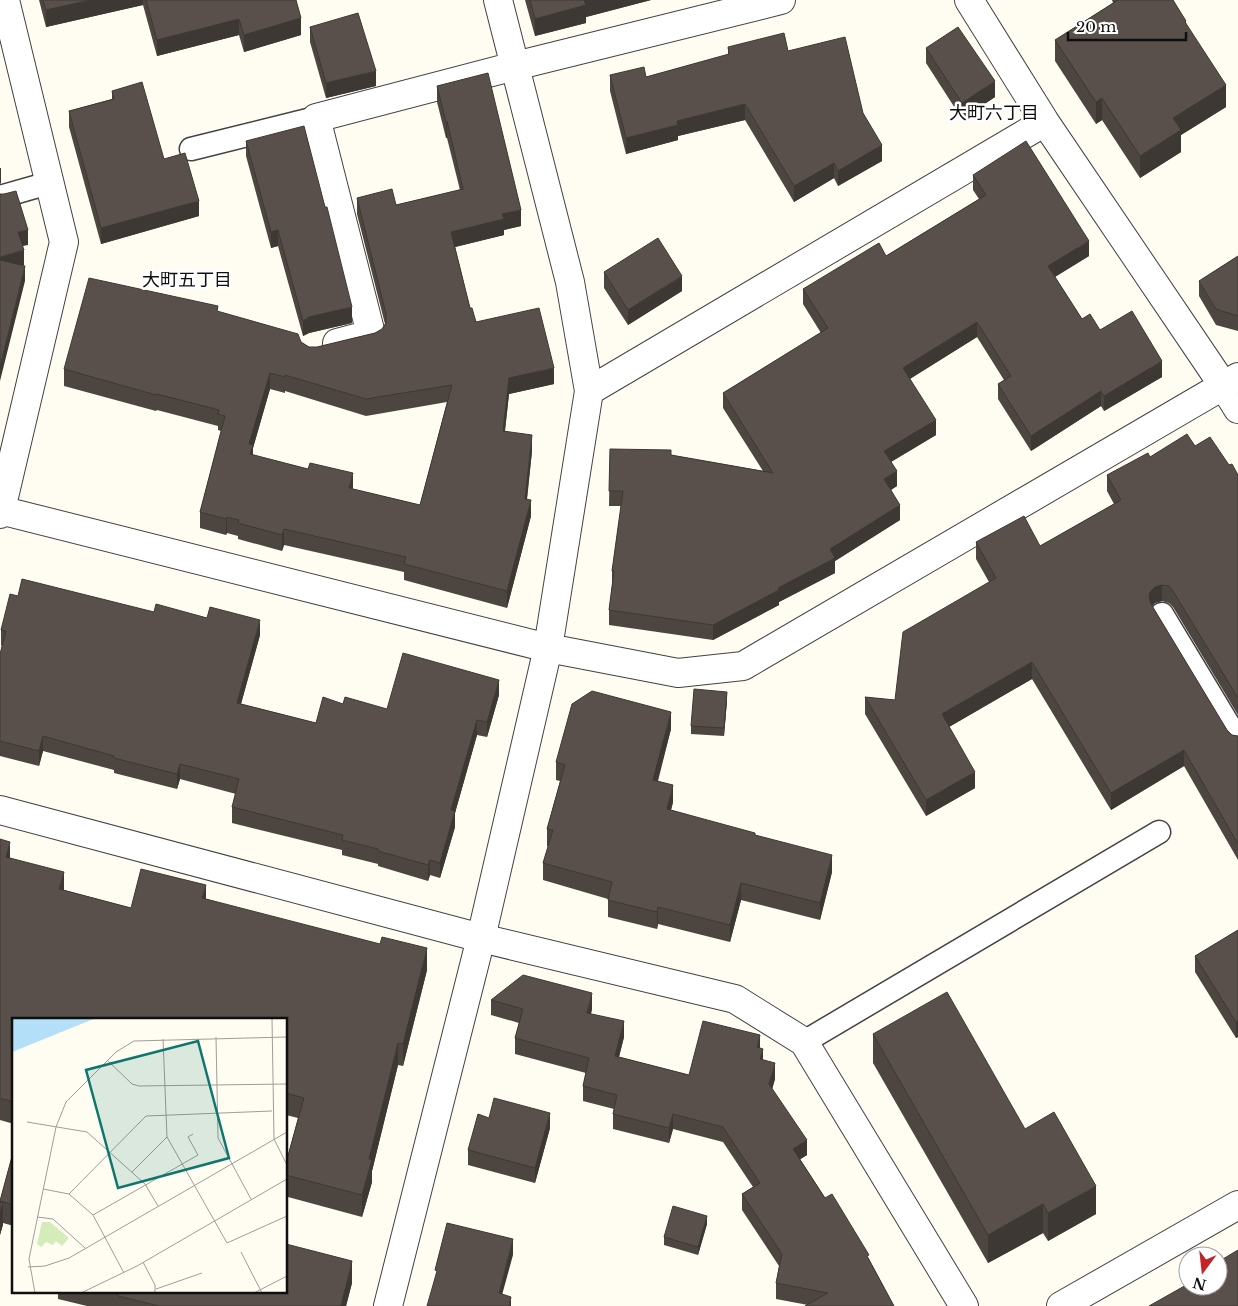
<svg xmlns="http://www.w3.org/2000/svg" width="1238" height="1306" font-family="'Libre Baskerville','Noto Sans JP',serif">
<rect width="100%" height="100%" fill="#fffcf2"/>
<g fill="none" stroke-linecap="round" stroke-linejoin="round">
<g stroke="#424242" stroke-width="25">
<path id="service" d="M191,149L316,118
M0,197L49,183
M1162,614L1238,740
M804,1042L1159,832"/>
</g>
<g stroke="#424242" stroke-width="30">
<path id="minor" d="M969,0L1045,122L1223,385L1238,409
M337,343L371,334L316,118L515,66L781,0
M589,391L1045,122
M0,510L548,648L678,673L743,666L1238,377
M0,514L64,242L5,0
M0,810L481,938L735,999L804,1042L964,1306
M388,1306L481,938L548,648L589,391L570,282L498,0
M1061,1306L1238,1205"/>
</g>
<use href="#service" stroke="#fff" stroke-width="22"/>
<use href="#minor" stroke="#fff" stroke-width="28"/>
</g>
<path fill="#4d4540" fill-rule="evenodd" d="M39,0H296L301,35L244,52L239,35L157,56L143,5L46,27Z
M525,0H651L586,17V23L535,36Z
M1112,0H1173L1186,23L1226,107L1181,135V152L1140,178L1102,120L1096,124L1055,61V40L1113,3Z
M310,27L376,86L326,98L310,42Z
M728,47L788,51L863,113L882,161L838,186L834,178L794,202L745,120L678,136V140L626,154L610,91V75L646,77L728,55Z
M926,48L995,97L962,119L926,63Z
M437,86L521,226L504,230V235L455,247L470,308L476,322L554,384L509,394L505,431L532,451L527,500L531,516L507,608L404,580V572L284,545L282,551L238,539V536L227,533L226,535L200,528V512L221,431L218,430V426L157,410L156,411L64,386V369L218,312L301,342L309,347H317L375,333L382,329L385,324L357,214V198L396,205L460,190L447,138H446L437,102ZM270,389L285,393V391L366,416L447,402L420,505L353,489L253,455V448Z
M112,91L164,159L199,216L101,244L69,127V111L112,99Z
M246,141L352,323L309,333L303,336L278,246L271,248L246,156Z
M973,175L1089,256L1055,277L1082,319L1100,330L1162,377L1104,411L1101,406L1031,451L998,399V384L1004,380L977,337L910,379L936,435L891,462L897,486L891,490L900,520L835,561V573L779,602V605L713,640L609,625V610L612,586V571L621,506H609L610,449L671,455L763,471L723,408V393L821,333L803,304V289L886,256L979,199L973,190Z
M1238,256V331L1216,325L1199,296V281Z
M604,272L682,291L628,325L604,288Z
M1195,446L1229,465L1238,475V715L1173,607L1169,603L1162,601L1155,603L1152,606L1227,730L1232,735L1238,736V860L1184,766L1111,810L1032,679L949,727L975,788L926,816L865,714V697L895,700L989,582L976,559V542L1040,546L1114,504L1107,491V475L1150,457Z
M18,596L154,612L260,635L241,704L316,723L343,704L387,709L499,695L487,737L477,735L455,813V827L440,878L430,875L428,881L378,866V864L342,855V850L232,823V807L236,794L180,779L177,789L114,773V770L43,751L39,766L0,756V654L2,646L1,645V630Z
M727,700L724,736L691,734V726Z
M671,729L658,781L673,802L671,810L755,835L832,872L820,920L741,900L730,942L658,924L657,929L608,917V899L543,880V863L548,846H547V829L560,781L556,780V762Z
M0,839L10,858L64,890L131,908L206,899L427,970L403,1066L398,1065L372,1171V1182L362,1217L288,1197V1216L286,1222V1163L298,1118L286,1115V1020H14V1124L0,1120Z
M1238,930V1037L1236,1038L1195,972V956Z
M491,1000L592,1009L591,1014L624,1037L619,1057L689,1075L760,1048L763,1060L775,1079L772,1089L807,1155L800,1159L825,1198L869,1259L894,1306L808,1305L776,1299V1283L779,1266L742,1210V1194L753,1187L723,1142L673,1129L669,1143L613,1129V1114L614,1109L583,1101V1086L586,1073L515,1054V1038L519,1023L491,1015Z
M873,1034L1096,1214L1048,1241L1043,1233L988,1263L873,1063Z
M550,1128L535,1183L468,1165V1150Z
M14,1149V1226L3,1223L0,1235V1201Z
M707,1224L698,1255L664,1245V1237Z
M352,1283L346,1306H87L58,1299V1292H286Z"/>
<path fill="#3e3834" d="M91,0H143V5L46,27V10Z
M584,0H651L586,17V23L535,36V19Z
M301,18V35L244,52V35Z
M239,19V35L157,56V40Z
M376,71V86L326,98V83Z
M995,81V97L962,119V103Z
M1226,85V107L1181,135V152L1140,178V156L1173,118Z
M1102,98V120L1096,124V102Z
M745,104V120L678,136V140L626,154V138L677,121Z
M447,121V138H446V122Z
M882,145V161L838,186V171Z
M834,163V178L794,202V186Z
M0,168H1V183L0,184Z
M199,201V216L101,244V228Z
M521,210V226L504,230V235L451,248V232L502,214Z
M28,230V245L18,247V232Z
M278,230V246L271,248V232Z
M1089,241V256L1048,281V266Z
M24,250V265L0,272V257Z
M25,266V281L0,381V366Z
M682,276V291L628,325V310Z
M352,307V323L309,333L303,336V321L309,317Z
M977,322V337L903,383V368Z
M1162,361V377L1104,411V396Z
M554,368V384L509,394L503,447V431L509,378Z
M270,373V389L253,448V461L250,470L249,444Z
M1101,391V406L1031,451V436Z
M936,420V435L884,466V451Z
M532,435V451L525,515V499Z
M897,471V486L884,494V479Z
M353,473V489L349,488Z
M531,500V516L507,608V591Z
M900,505V520L835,561V573L779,602V605L713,640V625L778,588L830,549Z
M227,517V533L226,535V519Z
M284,529V545L282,551V535Z
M1162,585V601L1155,603L1150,608L1149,597L1150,592L1155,587Z
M260,620V635L237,718V703Z
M1032,662V679L942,731V714Z
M499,680V695L487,737V722Z
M727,692V700L724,736V728Z
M671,712V729L653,797V780Z
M477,720V735L455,813V827L440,878V863L451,810Z
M43,736V751L39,766V751Z
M1184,750V766L1111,810V793Z
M180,764V779L177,789V774Z
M975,772V788L926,816V800Z
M673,785V802L667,826V809Z
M10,842V863L6,857Z
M832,855V872L820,920V903Z
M430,860V875L428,881V865Z
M64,872V894L59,889Z
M741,883V900L730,942V925Z
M206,885V907L202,898Z
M658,907V924L657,929V912Z
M427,948V970L403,1066V1044Z
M592,993V1009L587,1028V1013Z
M1238,1020V1037L1236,1038V1022Z
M624,1021V1037L615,1072V1056Z
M760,1035V1051L757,1047Z
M398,1043V1065L372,1171V1182L362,1217V1195L369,1159Z
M763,1049V1064L760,1059Z
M775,1063V1079L769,1100V1084Z
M550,1113V1128L535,1183V1168Z
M673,1114V1129L669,1143V1128Z
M807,1140V1155L793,1164V1149Z
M1096,1186V1214L1048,1241V1213Z
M288,1194V1216L286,1222V1200Z
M3,1203V1225L0,1235V1214Z
M1043,1204V1233L988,1263V1235Z
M707,1216V1224L698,1255V1247Z
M513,1239V1255L499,1306V1293Z
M352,1261V1283L346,1306H341Z
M511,1297V1306H509Z"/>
<path fill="#59504b" stroke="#3e3834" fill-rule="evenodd" d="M43,0H91L46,10Z
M146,0H296L301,18L244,35L239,19L157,40Z
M530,0H584L586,5L535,19Z
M1118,0H1173L1186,21L1185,22L1226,85L1173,118L1181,130L1140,156L1102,98L1096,102L1055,40Z
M358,13L376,71L326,83L310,27Z
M958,27L995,81L962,103L926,48Z
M784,33L788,51L845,37L863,113L882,145L838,171L834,163L794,186L745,104L677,121L678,125L626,138L610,75L644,67L646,77L729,54L728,47Z
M488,73L521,210L502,214L504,219L451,232L470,308H472L476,322L539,308L554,368L509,378L503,431L532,435L525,499L531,500L507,591L404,564L406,557L284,529L282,535L238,523L239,520L227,517L226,519L200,512L225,416L218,414L219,410L157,394L156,395L64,369L89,278L218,306L217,311L298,334L301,342L309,347H317L375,333L382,329L386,323V314L357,198L392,189L396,205L463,189L447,121L446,122L437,86ZM270,373L285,377V375L366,399L452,385L420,505L349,488L353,473L310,463L308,469L250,454L253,445L249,444Z
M142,82L164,159L185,153L199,201L101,228L69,111L114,99L112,91Z
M304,126L325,207H327L352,307L309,317L303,321L278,230L271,232L246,141Z
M1026,141L1089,241L1048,266L1082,319L1090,314L1100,330L1132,311L1162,361L1104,396L1101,391L1031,436L998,384L1011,376L977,322L903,368L936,420L884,451L897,471L884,479L900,505L830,549L835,558L778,588L779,590L713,625L609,610L614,571H612L623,491H609L610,449L671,450V455L773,473L723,393L828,328L803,289L879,243L886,256L986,195L973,175Z
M16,191L28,230L18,232L24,250L0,257V194H4Z
M658,238L682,276L628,310L604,272Z
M1238,256V316L1216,309L1199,281Z
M0,260L25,266L0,366Z
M1187,434L1195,446L1210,437L1229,465L1232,464L1238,475V698L1173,591L1169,586L1162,585L1155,587L1150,592L1149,597L1151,604L1227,730L1232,735L1238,736V844L1184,750L1111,793L1032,662L942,714L975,772L926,800L865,697L895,700L903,632L996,578L976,542L1024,516L1040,546L1121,500L1107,475L1148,453L1150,457Z
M22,579L154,612L156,604L207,618L210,607L260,620L237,703L316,723L323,697L343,704L345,697L387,709L403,653L499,680L487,722L477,720L451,810L455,811L440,863L430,860L428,865L378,851V849L342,840L343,835L232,807L239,779L180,764L177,774L114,758V756L43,736L39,751L0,741V654L6,631L1,630L10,594L18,596Z
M694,689L727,692L724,728L691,726Z
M592,691L671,712L653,780L673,785L667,809L755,833V835L832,855L820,903L741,883L730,925L658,907L657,912L608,900L612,882L543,863L553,830L547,829L565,765L556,762L572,704Z
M0,839L10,842L6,857L64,872L59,889L131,908L141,869L206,885L202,898L380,944L382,937L427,948L403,1044L398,1043L369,1159L372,1160L362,1195L286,1175V1163L304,1098L286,1093V1020H14V1102L0,1098Z
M1238,930V1020L1236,1022L1195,956Z
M523,975L592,993L587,1013L624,1021L615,1056L689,1075L703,1021L760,1035L757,1047L763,1049L760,1059L775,1063L769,1084L807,1140L793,1149L825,1198L832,1194L869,1255L867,1256L894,1306H805L828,1293L776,1283L782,1254L742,1194L760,1183L723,1127L673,1114L669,1128L613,1114L617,1095L583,1086L589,1058L515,1038L523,1009L491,1000Z
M947,992L1025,1129L1054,1112L1096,1186L1048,1213L1043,1204L988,1235L873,1034Z
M494,1098L550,1113L535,1168L468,1150L478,1114L489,1118Z
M14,1149V1205L0,1201Z
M0,1202L3,1203L0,1214Z
M673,1206L707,1216L698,1247L664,1237Z
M447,1223L513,1239L499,1293L511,1297L509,1306H427L437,1271L435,1270Z
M286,1244L352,1261L341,1306H159L118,1296V1292H286Z
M1238,1250V1306H1149L1188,1284V1286H1218V1262Z"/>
<g text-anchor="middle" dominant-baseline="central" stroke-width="5" stroke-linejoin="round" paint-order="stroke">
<g font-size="18" fill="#0f0f0f" stroke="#fff">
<text x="994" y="113">大町六丁目</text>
<text x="187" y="280">大町五丁目</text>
</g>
</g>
<g transform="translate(12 1018)">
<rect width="275" height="275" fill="#fffcf2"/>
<path d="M30,204H38L57,220L50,228L44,223L41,227L34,224L29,229L25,226Z" fill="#d3ecb9"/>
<path d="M0,0H84L0,34Z" fill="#b4dff9"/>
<path fill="none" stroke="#9f9d97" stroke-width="1" d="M260,0L262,121L275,147M204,19L206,120L239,181M151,21L155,119L215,225L275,198M96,43L120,66L127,68L275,66M15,104L75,114L133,166L146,188M120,154L155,119M31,171L57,176L81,197L112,255M57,176L134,98L260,93M81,197L186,137L176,119L181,116M25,199L41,201L73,230M229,234L250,275M131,244L143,267V275M16,249L33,248L57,240L275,114M144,271L190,255M23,275L17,241L44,109L54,84L104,34L122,23L275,19M69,275L125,248L275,161M242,275L275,258"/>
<path fill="#0f766e" fill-opacity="0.15" stroke="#0f766e" stroke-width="2.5" d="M186,23L217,140L106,170L74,52Z"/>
<rect width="275" height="275" fill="none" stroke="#0f0f0f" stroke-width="2.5"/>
</g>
<g transform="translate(1203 1271) rotate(195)"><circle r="24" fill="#ffffff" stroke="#9f9f9f"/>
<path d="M0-4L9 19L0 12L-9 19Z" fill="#c62028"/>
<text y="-8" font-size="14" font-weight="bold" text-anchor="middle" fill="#0f0f0f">N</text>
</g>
<path d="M1068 32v8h118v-8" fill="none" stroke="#0f0f0f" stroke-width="2.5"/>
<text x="1076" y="32" font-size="15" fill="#0f0f0f" stroke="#ffffff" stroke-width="4" paint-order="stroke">20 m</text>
</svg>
